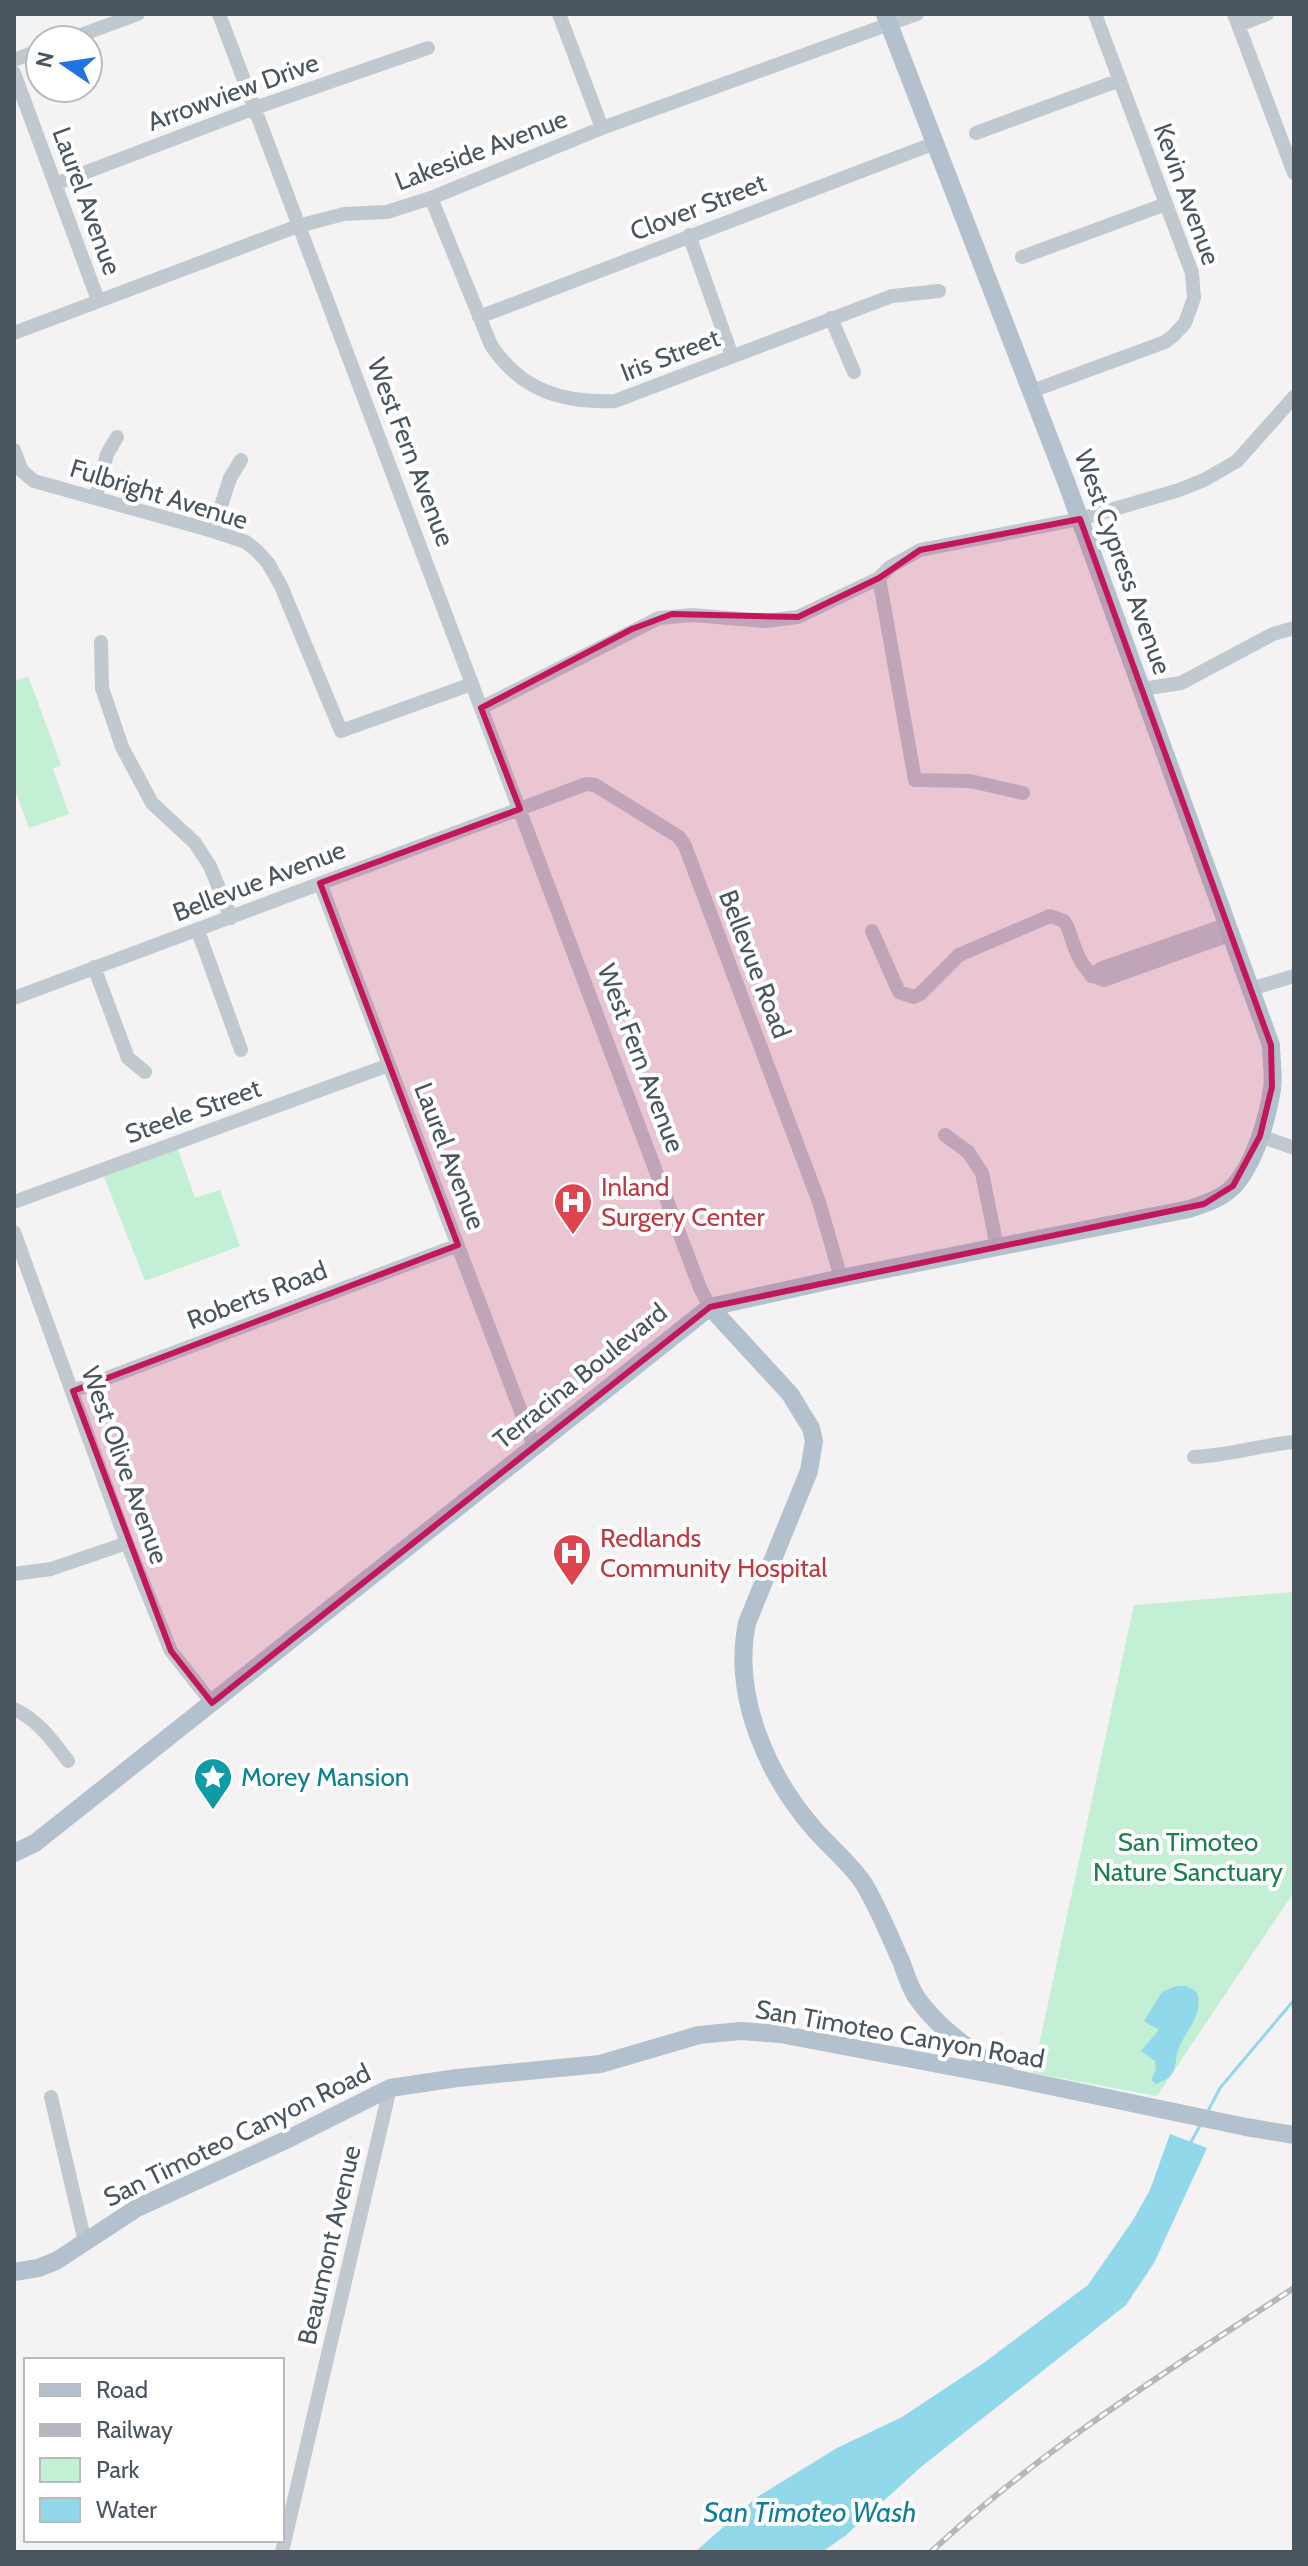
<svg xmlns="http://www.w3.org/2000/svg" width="1308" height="2566" font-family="Cabin,sans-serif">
<rect width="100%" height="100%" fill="#f4f2f2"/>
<path fill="#c3efd4" d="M28,676L61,765L53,769L69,814L29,828L14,787V682Z
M178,1149L195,1198L220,1190L240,1246L145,1281L103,1174Z
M1294,1592V1892L1157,2096L1033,2073L1134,1605Z"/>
<path fill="#91d8eb" d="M1176,1986H1186L1197,1992C1204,2016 1186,2029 1178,2050C1175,2058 1177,2066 1172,2074C1168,2080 1162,2081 1156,2084L1151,2080L1156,2070L1155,2061L1141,2051L1159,2030L1144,2021L1162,1992Z
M1170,2134L1207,2148L1154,2263L1126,2305L921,2467L845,2536L822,2552H695L757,2497L837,2448L902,2417L985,2362L1088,2285L1133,2220L1150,2190Z"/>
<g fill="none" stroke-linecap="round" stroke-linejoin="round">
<path stroke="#91d8eb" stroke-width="3" d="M1208,2111L1220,2088L1294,2000
M1191,2142L1201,2124"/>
<path stroke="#c0c9d0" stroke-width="14" d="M219,14L700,1288L710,1307
M559,14L602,128
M1234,14L1294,173
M1239,25L1267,14
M67,40L138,14
M14,60L40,50
M14,73L98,300
M976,133L1120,80
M55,184L255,108L428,48
M431,198L491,345C521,391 563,403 615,401L892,296L939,291
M689,235L732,356
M1022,257L1166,204
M479,317L935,143
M831,318L854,372
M14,333L298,226L344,214L387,212L431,198L602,128L917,14
M1032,391L1165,342L1174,335L1185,323L1194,298L1192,273L1095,14
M14,450L22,471L34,481L213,531L246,542L257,551L268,563L281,586L341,731L472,684
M96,497L107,454L117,437
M213,531L230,478L241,460
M879,578L915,780L970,781L1023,793
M101,642L102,688L122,747L152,803L195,843L210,866L231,918
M1142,689L1181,683L1273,634L1294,628
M481,708L659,618L692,615L765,621L798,617L879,578L890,567L920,550L1080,519L1179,490L1204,480L1237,461L1294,397
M320,883L534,1446
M198,931L241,1050
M872,931L899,992L914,997L920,994L959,955L1050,916L1064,921L1067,926C1075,946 1080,975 1104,980L1232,934
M94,967L128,1058L145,1072
M1091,976L1102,968L1228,924
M1251,989L1294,976
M14,998L586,784L595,785L679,837L685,846L819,1202L841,1278
M945,1135L968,1152L982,1173L997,1247
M1260,1136L1294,1148
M14,1202L389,1065
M14,1232L127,1543L171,1651L212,1703
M73,1391L458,1245
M1194,1457C1228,1456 1260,1445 1294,1442
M14,1574L51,1569L127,1543
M14,1709C38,1720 52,1740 68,1761
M51,2097L85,2242
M282,2552L390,2088"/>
<path stroke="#b3c1cf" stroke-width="18" d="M710,1307L790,1394L811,1428L814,1441L809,1471L747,1623C732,1696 767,1775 815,1830C831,1848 851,1864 864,1884C879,1909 889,1935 901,1961C905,1972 909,1985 915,1995C938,2030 973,2051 1006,2074
M14,1853L35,1843L710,1307L841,1278L1189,1209C1204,1204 1221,1199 1233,1187C1255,1163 1267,1120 1272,1089C1274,1075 1271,1059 1271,1045L1067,484L885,14
M14,2272L38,2268L56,2261L137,2208L288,2139L390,2088L457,2078L600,2064L699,2035L741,2031L780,2034L1012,2078L1246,2127L1294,2135"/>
<g stroke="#b4b7bc" stroke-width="6">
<path id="rail" d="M931,2552C1041,2449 1169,2370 1294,2288"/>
</g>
<use href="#rail" stroke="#fff" stroke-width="3" stroke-dasharray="9" stroke-linecap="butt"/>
</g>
<path fill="#c2185b" fill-opacity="0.2" stroke="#c2185b" stroke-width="6" stroke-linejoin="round" d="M1080,519L1271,1045L1272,1087L1260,1136L1233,1186L1204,1204L710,1307L212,1703L171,1651L73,1391L458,1245L320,883L520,809L481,708L632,629L672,614L798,617L879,578L920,550Z"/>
<defs>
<g id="hospital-pin" transform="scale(2)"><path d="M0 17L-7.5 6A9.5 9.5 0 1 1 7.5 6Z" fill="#e0444e" stroke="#fff"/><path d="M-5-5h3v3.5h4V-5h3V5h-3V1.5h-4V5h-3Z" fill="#fff"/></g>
<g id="sight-pin" transform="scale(2)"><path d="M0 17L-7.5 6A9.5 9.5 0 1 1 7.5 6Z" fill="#0f9aa8" stroke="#fff"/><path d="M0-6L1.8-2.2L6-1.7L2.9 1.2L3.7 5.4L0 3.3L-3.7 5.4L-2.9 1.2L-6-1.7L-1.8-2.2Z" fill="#fff"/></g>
</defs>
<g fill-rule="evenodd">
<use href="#hospital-pin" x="573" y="1202"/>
<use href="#hospital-pin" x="572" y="1553"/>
<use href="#sight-pin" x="213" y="1777"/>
</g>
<g text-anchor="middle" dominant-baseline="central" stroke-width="8" stroke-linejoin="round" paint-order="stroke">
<g font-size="26" fill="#4a555f" stroke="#fff">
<text transform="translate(233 92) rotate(-20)">Arrowview Drive</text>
<text transform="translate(481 150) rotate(-21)">Lakeside Avenue</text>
<text transform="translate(1187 194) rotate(70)">Kevin Avenue</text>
<text transform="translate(87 201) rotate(70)">Laurel Avenue</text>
<text transform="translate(698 207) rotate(-21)">Clover Street</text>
<text transform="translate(670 355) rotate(-21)">Iris Street</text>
<text transform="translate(411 452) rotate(69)">West Fern Avenue</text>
<text transform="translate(159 494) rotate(17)">Fulbright Avenue</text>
<text transform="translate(1123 562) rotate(70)">West Cypress Avenue</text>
<text transform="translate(259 881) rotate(-21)">Bellevue Avenue</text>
<text transform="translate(755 964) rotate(69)">Bellevue Road</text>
<text transform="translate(641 1058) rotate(69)">West Fern Avenue</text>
<text transform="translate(193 1111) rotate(-20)">Steele Street</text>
<text transform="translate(450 1156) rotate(69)">Laurel Avenue</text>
<text transform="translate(257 1295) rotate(-21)">Roberts Road</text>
<text transform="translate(580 1376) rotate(-39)">Terracina Boulevard</text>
<text transform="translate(125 1465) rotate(70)">West Olive Avenue</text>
<text transform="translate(900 2034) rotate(10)">San Timoteo Canyon Road</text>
<text transform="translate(237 2135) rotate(-26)">San Timoteo Canyon Road</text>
<text transform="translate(329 2245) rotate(-77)">Beaumont Avenue</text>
</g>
<g font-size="26" fill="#be3a42" stroke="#fff" text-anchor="start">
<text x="601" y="1187">Inland<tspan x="601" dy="30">Surgery Center</tspan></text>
<text x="600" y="1538">Redlands<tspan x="600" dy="30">Community Hospital</tspan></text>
</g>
<g font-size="26" fill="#0d838f" stroke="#fff" text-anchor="start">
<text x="241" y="1777">Morey Mansion</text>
</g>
<g font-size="26" fill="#1a814d" stroke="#fff">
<text x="1188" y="1842">San Timoteo<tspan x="1188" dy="30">Nature Sanctuary</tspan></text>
</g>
<g font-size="28" font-style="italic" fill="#107f9c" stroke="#fff">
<text x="810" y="2512">San Timoteo Wash</text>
</g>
</g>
<rect width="1308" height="2566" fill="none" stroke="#4a555f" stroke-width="32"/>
<rect x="24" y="2358" width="260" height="184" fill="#ffffff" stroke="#b7bbbf" stroke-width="2"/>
<rect x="40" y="2384" width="40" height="12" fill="#b3c1cf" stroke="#b7bbbf" stroke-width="2"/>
<text x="96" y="2398" font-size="24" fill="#4a555f">Road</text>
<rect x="40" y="2424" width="40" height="12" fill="#b4b7bc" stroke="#b7bbbf" stroke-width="2"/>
<text x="96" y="2438" font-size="24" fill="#4a555f">Railway</text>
<rect x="40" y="2458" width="40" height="24" fill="#c3efd4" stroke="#b7bbbf" stroke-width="2"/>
<text x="96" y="2478" font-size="24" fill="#4a555f">Park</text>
<rect x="40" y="2498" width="40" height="24" fill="#91d8eb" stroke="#b7bbbf" stroke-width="2"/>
<text x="96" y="2518" font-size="24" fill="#4a555f">Water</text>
<g transform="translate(64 64) rotate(283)"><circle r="38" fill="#ffffff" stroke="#b7bbbf" stroke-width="2"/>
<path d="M0-6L14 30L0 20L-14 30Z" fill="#1f74e1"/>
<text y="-12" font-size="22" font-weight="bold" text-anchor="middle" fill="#4a555f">N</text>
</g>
</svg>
